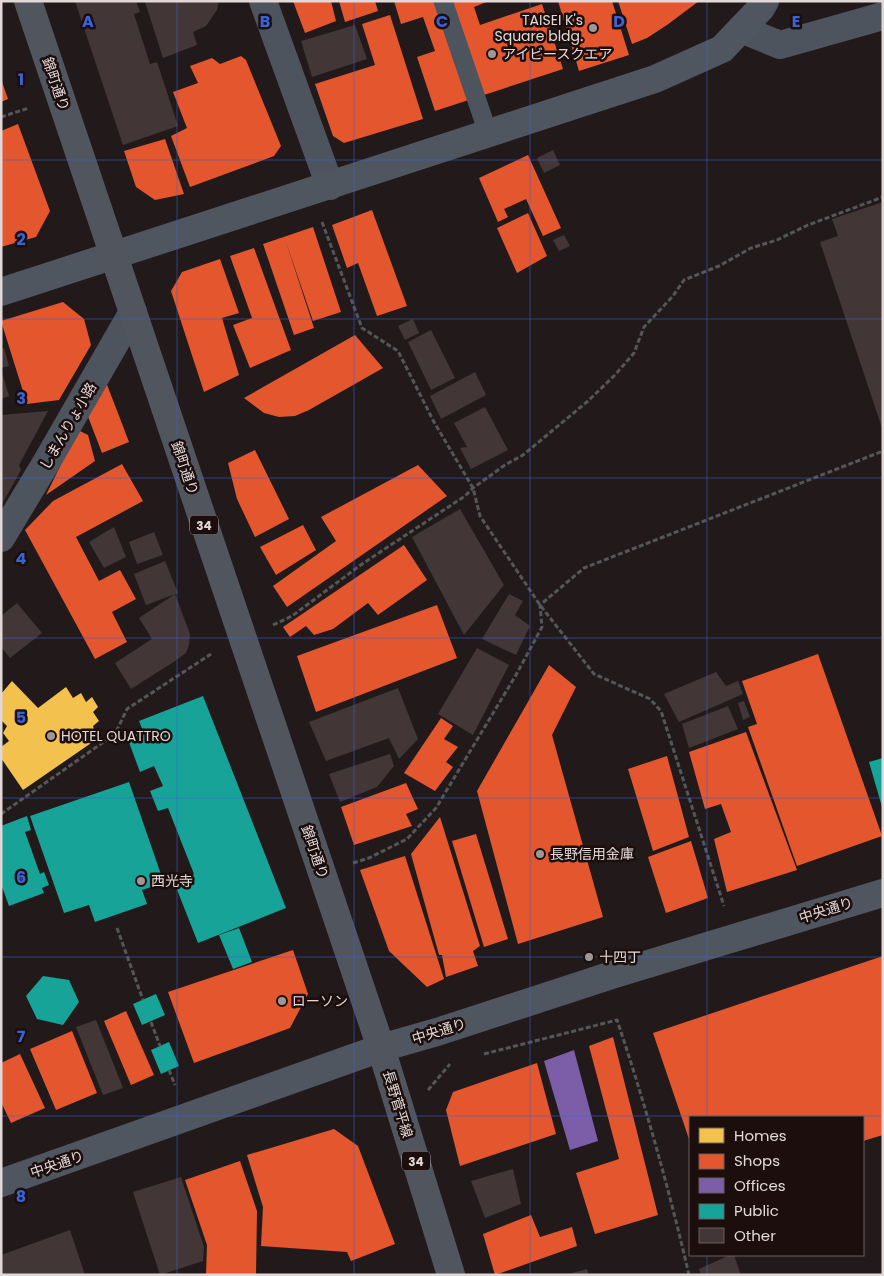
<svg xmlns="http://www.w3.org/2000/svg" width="884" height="1276" font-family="Poppins,'Noto Sans JP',sans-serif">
<rect width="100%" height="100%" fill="#221a1a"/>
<path fill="#f2c14e" d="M12,681L38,708L66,687L73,698L81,693L86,702L92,697L98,707L93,712L99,721L93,726L97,739L23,790L1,758V747L9,741L3,733L7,726L1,720V694Z"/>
<path fill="#e4572e" d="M293,1H331L336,21L305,33Z
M339,1H375L378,11L345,22Z
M394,1H489L474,7L480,25L542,4L563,69L435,111L417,57L435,51L423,17L401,24Z
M558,1H612L629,55L579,71Z
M618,1H699L667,25L647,38L632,44Z
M390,15L423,119L344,143L333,136L315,84L375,65L362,24Z
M241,56L246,60L281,146L274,156L190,187L171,136L187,128L173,92L198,83L190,66L212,58L220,64Z
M1,79L8,99L1,102Z
M18,124L50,211L36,237L1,247V131Z
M165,139L184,194L155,200L136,187L124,151Z
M528,155L561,228L543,236L526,199L504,209L508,217L498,222L479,178Z
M372,210L407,306L377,316L358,263L347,268L332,225Z
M528,213L547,256L517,273L497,228Z
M313,227L341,312L313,321L286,242L314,328L294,335L263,244Z
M254,248L291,350L250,368L233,325L252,318L230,256Z
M220,259L239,313L222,318L239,375L204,392L171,291L182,272Z
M63,302L84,319L91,345L59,400L27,404L1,321Z
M355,335L383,368L309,410L295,416L279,417L264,413L244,398Z
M106,382L129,442L102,453L87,414Z
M78,430L88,435L95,461L46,495Z
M255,450L289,519L255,537L237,499L228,463Z
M122,464L143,501L76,537L99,581L120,570L136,599L112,612L127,642L95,659L25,530L53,501Z
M418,465L447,496L287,607L273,586L336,541L321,517Z
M303,525L316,550L276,575L260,547Z
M404,545L427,580L378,615L368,603L333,629L314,635L306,626L290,637L283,627Z
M437,605L457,658L316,712L297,656Z
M818,654L882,836L797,866L748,727L757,724L742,681Z
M549,665L576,687L552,735L603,917L518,944L477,791Z
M441,718L453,726L444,739L458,747L446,762L453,767L435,791L404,773Z
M746,732L797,870L727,892L714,839L731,832L721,804L705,809L689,752Z
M667,756L689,837L653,851L628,769Z
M406,783L418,809L406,814L412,826L354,845L341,807Z
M440,817L480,946L473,951L478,966L446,977L442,955H439L411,854Z
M476,834L508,939L484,947L452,841Z
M691,841L708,898L666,913L648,857Z
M405,856L444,979L427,987L389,951L360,870Z
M293,950L308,994L290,1028L194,1063L168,992Z
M883,956V1135L863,1141V1117H690V1142L653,1033Z
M126,1011L154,1075L131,1085L104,1021Z
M72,1031L97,1093L56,1110L30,1049Z
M613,1037L658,1215L595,1234L576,1173L619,1159L589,1046Z
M20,1054L45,1108L11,1123L1,1102V1063Z
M537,1063L556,1134L460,1166L446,1110L453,1092Z
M334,1129L358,1146L395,1244L351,1261L347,1252L261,1246L263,1207L247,1155Z
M240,1161L257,1211L256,1275H206L207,1245L185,1180Z
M531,1215L540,1237L572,1227L577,1246L495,1275L483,1234Z"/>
<path fill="#7b5ea7" d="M574,1050L598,1141L570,1150L544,1061Z"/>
<path fill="#17a398" d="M203,696L286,908L198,943L174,882L194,874L168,808L158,811L150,791L163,786L154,766L140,772L127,737L143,731L139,721Z
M883,758V807H882L869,762Z
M129,782L164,883L142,890L147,904L95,922L89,905L64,913L30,816Z
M27,816L31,830L25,832L40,874L44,872L49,885L42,888L44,893L9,906L1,884V826Z
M239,928L252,962L233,969L219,935Z
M43,976L69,980L79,1002L63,1025L37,1019L26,996Z
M156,994L165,1015L142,1025L133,1004Z
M169,1042L179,1066L161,1074L151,1050Z"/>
<path fill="#423636" d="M75,1H136L140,12L134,14L150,64L157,62L178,126L123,145Z
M147,1H219L217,10L206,26L193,32L197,45L163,58L145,2Z
M355,25L367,59L312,77L301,41Z
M553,150L560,165L544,173L537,158Z
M883,202V428H882L820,242L838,236L832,219Z
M564,235L570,246L559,251L553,240Z
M413,319L419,333L405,340L398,326Z
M431,330L455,378L431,390L408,342Z
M4,348L9,366L1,368V349Z
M1,369L9,396L1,399Z
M475,372L486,395L441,419L430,396Z
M485,407L508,450L471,469L460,448L467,447L454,423Z
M48,411L19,465L21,470L1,506V415Z
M460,509L504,585L464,635L412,537Z
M114,527L126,557L104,568L89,542Z
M154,532L163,555L137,564L129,542Z
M165,561L178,593L146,605L134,574Z
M175,594L190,634L189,645L186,653L175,661L131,689L115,663L152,639L139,618Z
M509,594L523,601L515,615L530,626L516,655L482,639Z
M17,603L42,633L10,658L1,647V616Z
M477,648L509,665L473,735L438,714Z
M716,672L726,686L738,681L743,694L679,722L664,694Z
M398,688L418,739L399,759L389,738L326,761L309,722Z
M744,701L750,717L743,720L738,703Z
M728,706L738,729L689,748L682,724Z
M390,754L394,766L377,787L340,802L329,774Z
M96,1020L123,1088L103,1095L76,1027Z
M513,1169L521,1204L485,1218L471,1181Z
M181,1177L204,1247L203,1261L160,1275L133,1192Z
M70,1230L85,1275H1V1255Z
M730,1255H734L741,1275H701L699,1269Z
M587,1269L589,1275H569L568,1274Z"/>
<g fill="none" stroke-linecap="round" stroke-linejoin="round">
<path stroke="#55565a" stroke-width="3" stroke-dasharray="5 2.5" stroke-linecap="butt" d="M1,117L29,108
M322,222L362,328L398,351L434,422L473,488L480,516L540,605L594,674L650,699L661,711L724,906
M273,625L292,616L362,564L465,496L473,488L505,465L523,455L588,401L615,375L634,353L644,327L673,296L684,280L719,266L751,248L777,240L808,225L883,197
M1,814L115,734L127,709L211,654
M353,863L369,858L407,839L436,808L516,675L542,627L540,605L584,568L883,451
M117,928L143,1000
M151,1022L160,1046
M484,1054L617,1020C645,1103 669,1189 689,1275
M169,1070L175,1085
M428,1090L450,1064"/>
<path stroke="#4d545d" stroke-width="19" d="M443,1L488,133"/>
<path stroke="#4d545d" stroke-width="28" d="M263,1L330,186
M741,29L780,45L883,16
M1,538L46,463L133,312"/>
<path stroke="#505660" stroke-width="28" d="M1,292L655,79L722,49L761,8L765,1
M1,1183L381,1048L437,1032L615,974L883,893"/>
<path stroke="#50555e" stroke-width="28" d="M28,1L381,1048L451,1275"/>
</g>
<path fill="none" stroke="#3b63d8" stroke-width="1" stroke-opacity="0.55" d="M177,1V1275M354,1V1275M530,1V1275M707,1V1117M1,160H883M1,319H883M1,478H883M1,638H883M1,798H883M1,957H883M1,1116H883M707,1255V1275"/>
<g fill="#9f9696" stroke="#1b0e0d" stroke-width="2">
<circle cx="593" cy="28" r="5"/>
<circle cx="492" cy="54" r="5"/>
<circle cx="51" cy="736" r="5"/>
<circle cx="540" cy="854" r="5"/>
<circle cx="141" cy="881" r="5"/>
<circle cx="589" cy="957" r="5"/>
<circle cx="282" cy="1001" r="5"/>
</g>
<g text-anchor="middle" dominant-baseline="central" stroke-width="5" stroke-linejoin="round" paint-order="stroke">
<g fill="#1b0e0d" stroke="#a79b9b" stroke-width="1">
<rect x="190" y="515.5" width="28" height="19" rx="4"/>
<rect x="402" y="1151.5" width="28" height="19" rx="4"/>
</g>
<g font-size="12" font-weight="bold" fill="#e3d8d8">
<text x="204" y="525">34</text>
<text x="416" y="1161">34</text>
</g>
<g font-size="14" fill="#e3d8d8" stroke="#1b0e0d" text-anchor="start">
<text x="583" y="20" text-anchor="end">TAISEI K's<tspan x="583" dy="16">Square bldg.</tspan></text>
<text x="502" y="54">アイビースクエア</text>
<text x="61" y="736">HOTEL QUATTRO</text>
<text x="550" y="854">長野信用金庫</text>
<text x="151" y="881">西光寺</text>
<text x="599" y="957">十四丁</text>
<text x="292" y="1001">ローソン</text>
</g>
<g font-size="14" fill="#e3d8d8" stroke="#1b0e0d">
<text transform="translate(56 84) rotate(71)">錦町通り</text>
<text transform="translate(68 426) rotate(-60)">しまんりょ小路</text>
<text transform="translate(185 468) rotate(71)">錦町通り</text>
<text transform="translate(315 852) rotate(71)">錦町通り</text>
<text transform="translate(826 910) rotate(-17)">中央通り</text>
<text transform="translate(439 1031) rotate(-17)">中央通り</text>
<text transform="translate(398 1104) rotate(73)">長野菅平線</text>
<text transform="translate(57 1164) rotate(-19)">中央通り</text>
</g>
</g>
<g font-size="16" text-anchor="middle" font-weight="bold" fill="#3b63d8" stroke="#1b0e0d" stroke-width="5" stroke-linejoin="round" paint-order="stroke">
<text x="88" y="27">A</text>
<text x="265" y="27">B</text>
<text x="442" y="27">C</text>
<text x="619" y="27">D</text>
<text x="796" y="27">E</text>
<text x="21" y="85">1</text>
<text x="21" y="245">2</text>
<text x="21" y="404">3</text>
<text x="21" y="564">4</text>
<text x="21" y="723">5</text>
<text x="21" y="883">6</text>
<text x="21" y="1042">7</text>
<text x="21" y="1202">8</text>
</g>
<rect width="884" height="1276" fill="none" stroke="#e3d8d8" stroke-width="5"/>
<rect x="689" y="1116" width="175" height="140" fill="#1b0e0d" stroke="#6b5f5e"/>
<rect x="699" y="1128" width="25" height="15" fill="#f2c14e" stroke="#6b5f5e"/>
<text x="734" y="1141" font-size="15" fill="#e3d8d8">Homes</text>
<rect x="699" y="1154" width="25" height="15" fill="#e4572e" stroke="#6b5f5e"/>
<text x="734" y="1166" font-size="15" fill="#e3d8d8">Shops</text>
<rect x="699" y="1178" width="25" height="15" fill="#7b5ea7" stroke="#6b5f5e"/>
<text x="734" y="1191" font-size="15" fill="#e3d8d8">Offices</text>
<rect x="699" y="1204" width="25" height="15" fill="#17a398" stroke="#6b5f5e"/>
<text x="734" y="1216" font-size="15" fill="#e3d8d8">Public</text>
<rect x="699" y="1228" width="25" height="15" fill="#423636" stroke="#6b5f5e"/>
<text x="734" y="1241" font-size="15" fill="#e3d8d8">Other</text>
</svg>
